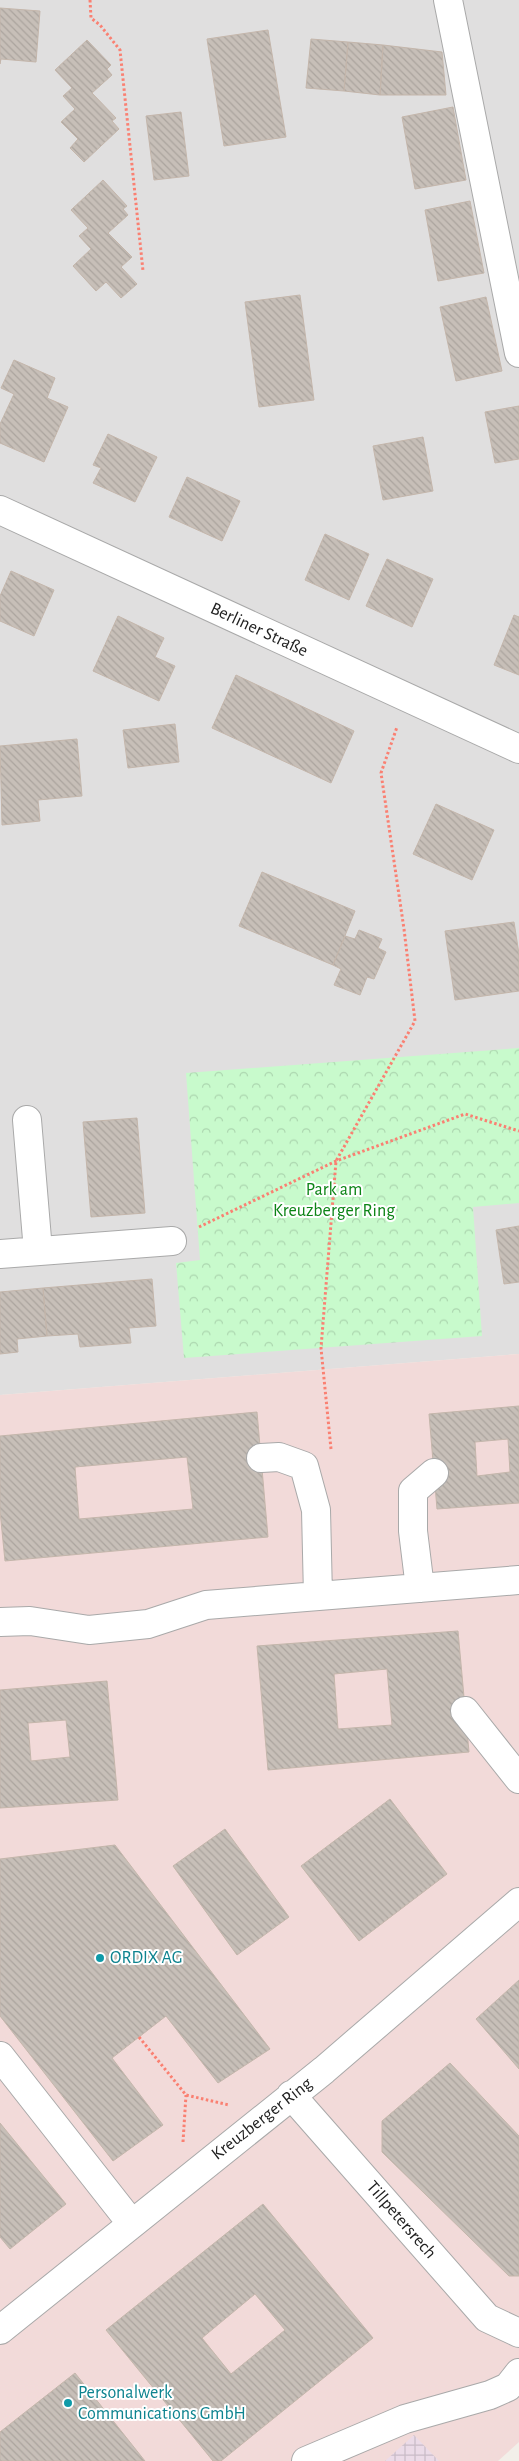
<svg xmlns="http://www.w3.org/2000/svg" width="519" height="2461" font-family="'Alegreya Sans',sans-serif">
<defs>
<pattern id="industrial-grid" width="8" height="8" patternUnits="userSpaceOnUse" patternTransform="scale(1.25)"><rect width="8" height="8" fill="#ebdbe8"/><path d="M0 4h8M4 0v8" fill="none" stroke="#c9bcc7"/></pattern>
<pattern id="park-crowns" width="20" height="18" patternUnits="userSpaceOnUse" patternTransform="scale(1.25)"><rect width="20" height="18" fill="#c8facc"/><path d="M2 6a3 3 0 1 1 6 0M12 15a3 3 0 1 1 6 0" fill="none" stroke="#acd6af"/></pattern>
<pattern id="building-back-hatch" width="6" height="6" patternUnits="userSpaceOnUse" patternTransform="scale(1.25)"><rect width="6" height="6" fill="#c7bfb8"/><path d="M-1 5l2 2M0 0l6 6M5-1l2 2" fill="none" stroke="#aba49e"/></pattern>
</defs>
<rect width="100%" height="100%" fill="#f2efe9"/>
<path fill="#e0dfdf" d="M0,0H519V1354L0,1395Z"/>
<path fill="#f2dad9" d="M519,1354V2442L498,2461H0V1395Z"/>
<path fill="url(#industrial-grid)" d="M414,2435L439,2461H385Z"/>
<path fill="url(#park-crowns)" d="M519,1048V1203L473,1207L482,1336L184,1358L176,1263L200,1260L186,1073Z"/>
<path fill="url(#building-back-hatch)" stroke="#c4b6ab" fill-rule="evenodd" d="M0,8L40,11L36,62L1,59L0,64Z
M268,30L286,137L224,146L207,39Z
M311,39L348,42L344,91L306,88Z
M87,40L111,65L107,69L112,75L92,93L116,118L112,121L119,129L84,162L70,148L78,139L61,122L75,109L63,96L72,88L55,70Z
M348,42L383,45L380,95L344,91Z
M383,45L442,52L446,95H380Z
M453,107L466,180L415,189L402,117Z
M181,112L189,176L154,180L146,116Z
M103,180L127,206L123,209L128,215L108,233L132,257L121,267L137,284L121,298L106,282L96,291L73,266L91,249L79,236L88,228L71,210Z
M470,201L484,273L438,281L425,210Z
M300,295L314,400L259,407L245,302Z
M486,297L502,371L456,381L440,307Z
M14,360L55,378L47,398L68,407L44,462L0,443V424L14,394L1,388Z
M519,406V459L495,463L485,412Z
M108,434L157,457L135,502L93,483L101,468L93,465Z
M423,437L433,491L383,500L373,446Z
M187,477L240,501L222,541L169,517Z
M325,534L369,554L349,600L305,580Z
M387,559L433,579L412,627L366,606Z
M11,571L54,590L34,636L0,621V596Z
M514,615L519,617V675L494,665Z
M118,616L164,638L155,657L175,666L159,701L93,671Z
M236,675L354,731L331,783L212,728Z
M175,724L179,762L128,768L123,730Z
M77,739L82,796L38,800L40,821L2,825L0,746Z
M436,804L494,830L472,880L413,854Z
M262,872L355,911L333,965L239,926Z
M514,922L519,954V991L455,1000L445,931Z
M359,930L382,939L378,948L386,952L374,979L367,977L360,995L334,985L341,969L333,965L345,936L355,939Z
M137,1118L145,1213L91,1217L83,1122Z
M519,1226V1282L504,1284L496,1230Z
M152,1279L156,1326L129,1328L131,1343L80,1347L78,1334L47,1336L43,1288Z
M43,1288L47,1336L17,1339L18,1352L0,1354V1292Z
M519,1406V1503L437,1509L429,1414ZM508,1439L510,1472L477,1476L475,1442Z
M257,1412L268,1537L5,1561L0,1511V1436ZM187,1457L193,1509L79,1519L75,1467Z
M458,1631L469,1752L268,1770L257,1646ZM387,1669L392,1725L338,1729L334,1674Z
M107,1681L118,1800L0,1808V1690ZM66,1720L70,1757L31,1761L28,1723Z
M390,1799L447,1874L359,1941L301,1866Z
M225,1829L289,1917L237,1955L173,1866Z
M115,1845L270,2049L218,2083L166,2016L112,2058L163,2125L113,2161L0,2016V1859Z
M519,1980V2069L476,2019Z
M450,2063L519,2136V2276H509L382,2152V2121Z
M0,2123L66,2204L10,2249L0,2237Z
M263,2204L373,2338L221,2461H213L106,2330ZM255,2294L285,2330L231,2374L202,2338Z
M75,2373L145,2461H0V2432Z"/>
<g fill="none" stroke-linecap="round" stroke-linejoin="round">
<g stroke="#a9a9a9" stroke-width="30">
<path id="minor" d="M448,0L519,353
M0,510L519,749
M27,1120L38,1251
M0,1254L172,1241
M261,1458L279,1457L304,1466L316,1510L318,1596
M420,1588L413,1531V1491L434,1473
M0,1622L30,1621L89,1630L148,1624L206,1605L519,1580
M465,1711L519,1779
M0,2056L132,2224
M291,2095L487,2318L519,2333
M0,2330L324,2070L519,1902
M306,2461L405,2419L490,2395L508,2387L519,2373"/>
</g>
<path stroke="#fa8072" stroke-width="3" stroke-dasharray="2.5 2.5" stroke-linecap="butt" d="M90,0L91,18L100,25L120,50L143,271
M199,1227L336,1161L465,1114L519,1131
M331,1449L321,1348L336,1161L415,1021L404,929L381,773L397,727
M139,2037L186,2095L229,2105
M183,2142L186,2095"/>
<use href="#minor" stroke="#fff" stroke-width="28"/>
</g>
<g fill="#0f9aa8" stroke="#fff" stroke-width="2">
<circle cx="100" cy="1958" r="5"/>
<circle cx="68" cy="2403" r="5"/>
</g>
<g text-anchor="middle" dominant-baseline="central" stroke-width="4" stroke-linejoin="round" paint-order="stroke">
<g font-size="18" fill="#222" stroke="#fff">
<text transform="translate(259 630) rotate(25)">Berliner Straße</text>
<text transform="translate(262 2119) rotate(-38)">Kreuzberger Ring</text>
<text transform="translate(401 2220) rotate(49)">Tillpetersrech</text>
</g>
<g font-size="18" fill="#0c8416" stroke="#fff">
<text x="334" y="1190">Park am<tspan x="334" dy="21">Kreuzberger Ring</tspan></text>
</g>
<g font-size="18" fill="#0d838f" stroke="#fff" text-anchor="start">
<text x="110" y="1958">ORDIX AG</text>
<text x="78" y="2393">Personalwerk<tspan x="78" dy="21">Communications GmbH</tspan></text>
</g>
</g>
</svg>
